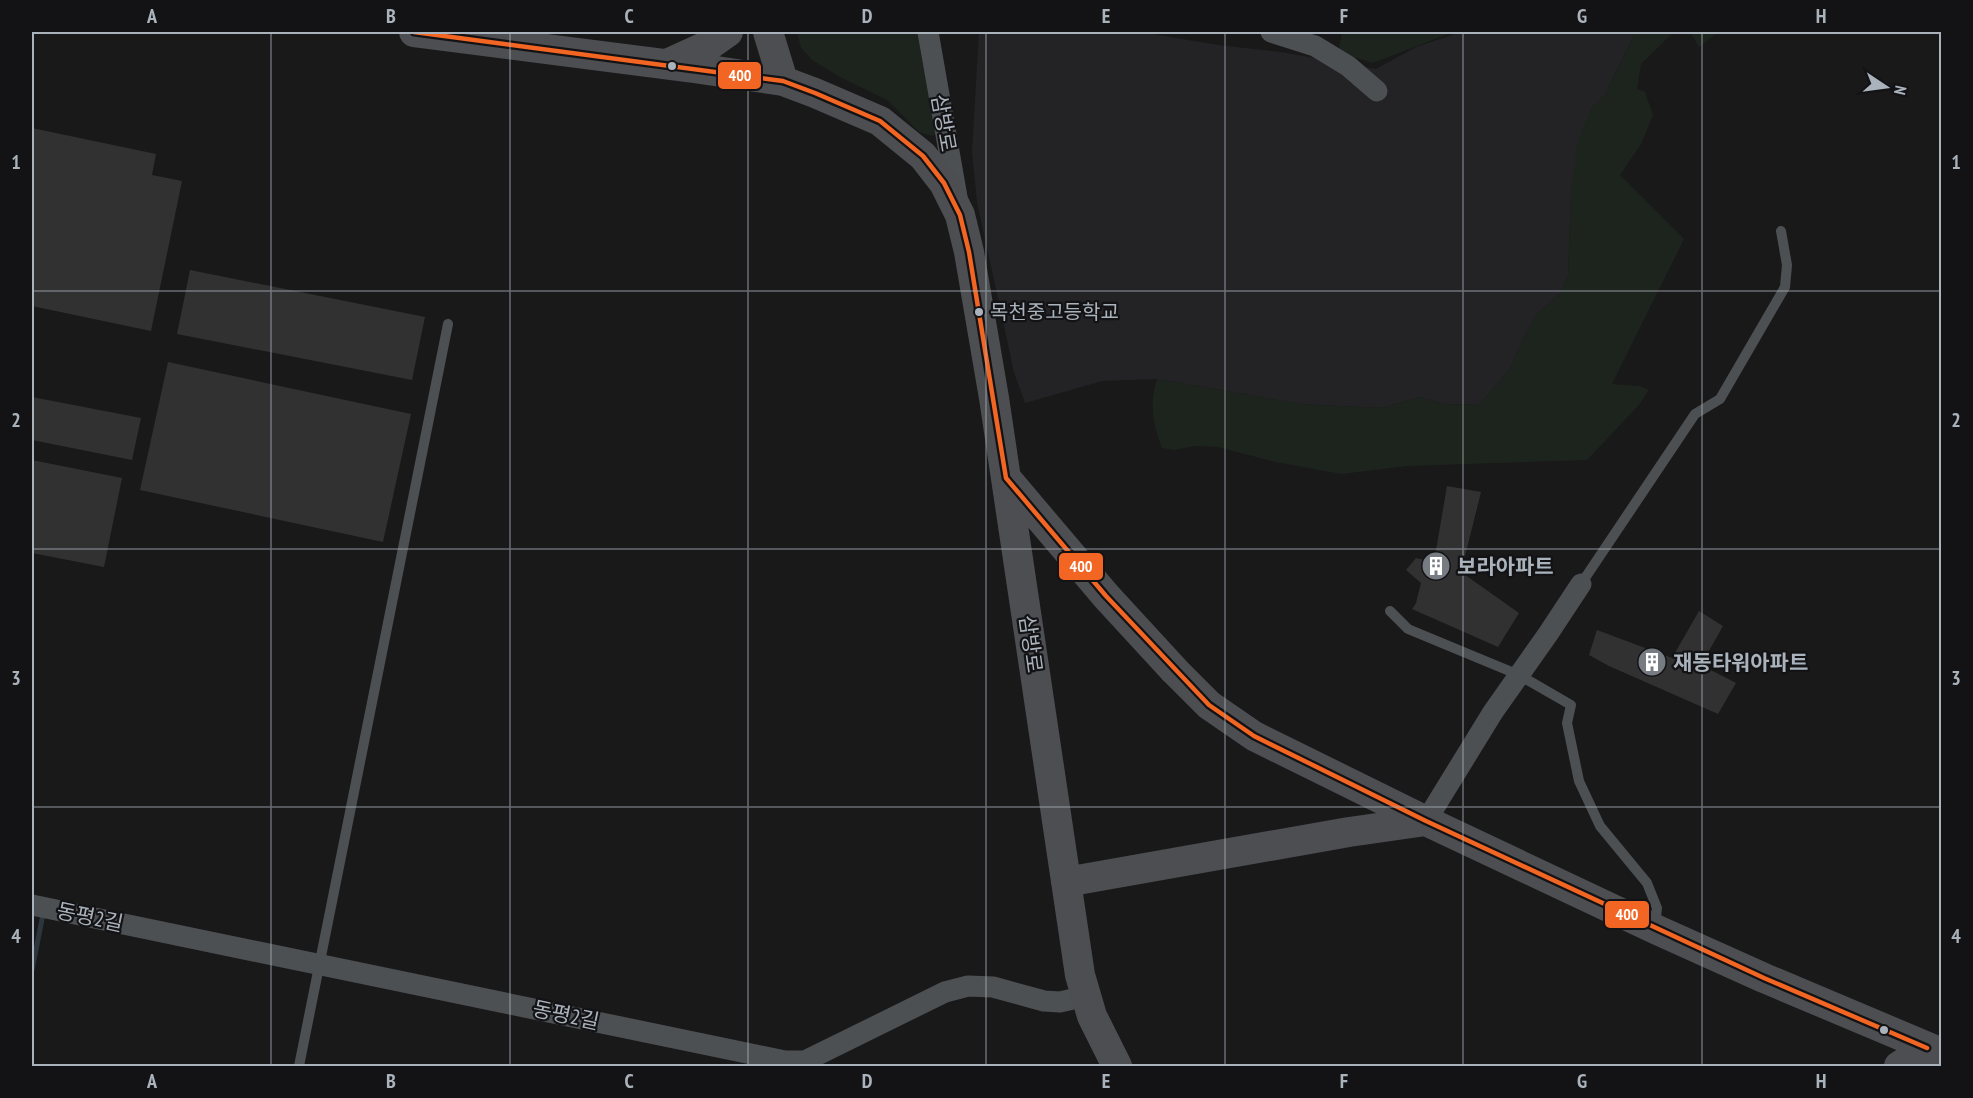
<svg xmlns="http://www.w3.org/2000/svg" width="1973" height="1098" font-family="'PT Sans Narrow','Noto Sans KR',sans-serif">
<rect width="100%" height="100%" fill="#19191a"/>
<path fill="#232326" d="M979,32H1141L1218,45L1281,52L1376,69L1416,47L1461,32H1636L1605,95L1591,109L1571,194L1568,275L1560,294L1537,314L1525,334L1510,369L1479,405L1443,404L1421,397L1381,408L1300,404L1157,379L1102,381L1025,403L1014,372L977,202L972,152Z"/>
<path fill="#1d241d" d="M797,32H919L939,132L932,136L919,132L887,100L838,76L812,60L801,48Z
M1342,32H1453L1373,63L1347,55L1339,48Z
M1636,32H1674L1641,64L1637,89L1645,92L1653,115L1641,144L1620,175L1684,239L1612,384L1640,386L1649,390L1638,406L1587,460L1408,466L1341,474L1276,462L1218,447L1195,446L1174,450L1162,448C1153,425 1149,403 1157,379L1300,404L1381,408L1421,397L1443,404L1479,405L1510,369L1525,334L1537,314L1560,294L1568,275L1571,194L1577,144L1591,109L1605,95Z
M1690,32H1718L1699,47Z"/>
<g fill="none" stroke-linecap="round" stroke-linejoin="round">
<path stroke="#2b373d" stroke-width="5" d="M32,970L43,914"/>
</g>
<path fill="#313132" d="M32,128L156,154L152,175L182,181L151,331L32,306Z
M190,270L425,317L412,380L177,334Z
M168,362L411,414L383,542L140,490Z
M32,397L141,418L132,460L32,440Z
M32,460L122,478L104,567L32,553Z
M1447,486L1481,492L1461,572L1519,613L1498,647L1412,609L1416,603L1421,583L1406,570L1416,558L1434,562Z
M1699,611L1723,626L1701,665L1736,683L1718,714L1609,666L1589,655L1597,630L1672,658Z"/>
<g fill="none" stroke-linecap="round" stroke-linejoin="round">
<path stroke="#4d5053" stroke-width="10" d="M1581,584L1695,414L1720,399L1785,287L1787,265L1781,231
M1390,611L1408,629L1519,675L1571,705L1567,723L1579,781L1600,826L1647,883L1657,908L1655,926
M299,1066L448,324"/>
<path stroke="#4d5053" stroke-width="21" d="M928,32L957,197
M1271,32L1315,46L1348,66L1377,91
M1426,821L1493,712L1548,634L1581,584
M32,905L785,1061H805L945,992L968,986L993,987L1044,1001L1060,1002L1086,996"/>
<path stroke="#4c4e51" stroke-width="30" d="M414,32L695,68L783,81L815,93L880,121L923,156L944,183L960,215L969,252L994,398L1080,975L1092,1016L1117,1066
M768,32L783,81
M667,64L711,44L728,32
M1006,478L1106,596L1175,671L1209,705L1254,736L1426,821L1655,929L1764,978L1942,1053
M1066,882L1349,832L1426,821
M1899,1066L1927,1048"/>
<g stroke="#131316" stroke-width="9">
<path id="bus-1" d="M414,32L783,81L815,93L880,121L923,156L944,183L960,215L969,252L1006,478L1106,596L1209,705L1254,736L1426,821L1764,978L1927,1048"/>
</g>
<use href="#bus-1" stroke="#f26522" stroke-width="4.5"/>
</g>
<path fill="none" stroke="#aab2bb" stroke-width="1.5" stroke-opacity="0.55" d="M271,32V1066M510,32V1066M748,32V1066M986,32V1066M1225,32V1066M1463,32V1066M1702,32V1066M32,291H1942M32,549H1942M32,807H1942"/>
<defs>
<g id="building-disc" transform="scale(1.5)"><circle r="9.5" fill="#777c83" stroke="#131316"/><path d="M-4-6H4V6H1V3H-1V6H-4ZM-2.5-4.3h1.7v1.8h-1.7ZM.8-4.3h1.7v1.8H.8ZM-2.5-1h1.7V.8h-1.7ZM.8-1h1.7V.8H.8Z" fill="#fff"/></g>
</defs>
<g fill-rule="evenodd">
<use href="#building-disc" x="1436" y="566"/>
<use href="#building-disc" x="1652" y="662"/>
</g>
<g fill="#aab2bb" stroke="#131316" stroke-width="2">
<circle cx="672" cy="66" r="5"/>
<circle cx="979" cy="312" r="5"/>
<circle cx="1884" cy="1030" r="5"/>
</g>
<g text-anchor="middle" dominant-baseline="central" stroke-width="4.5" stroke-linejoin="round" paint-order="stroke">
<g font-size="20" fill="#aab2bb" stroke="#131316" text-anchor="start">
<text x="990" y="312">목천중고등학교</text>
</g>
<g font-size="21" fill="#aab2bb" stroke="#131316">
<text transform="translate(944 123) rotate(80)">삼방로</text>
<text transform="translate(1031 644) rotate(82)">삼방로</text>
<text transform="translate(90 917) rotate(12)">동평2길</text>
<text transform="translate(566 1015) rotate(12)">동평2길</text>
</g>
<g font-size="21" font-weight="bold" fill="#aab2bb" stroke="#131316" text-anchor="start">
<text x="1457" y="566">보라아파트</text>
<text x="1673" y="662">재동타워아파트</text>
</g>
</g>
<g stroke="#131316" stroke-width="2">
<rect x="717" y="61" width="45" height="29" rx="6" fill="#f26522"/>
<rect x="1058" y="552" width="46" height="29" rx="6" fill="#f26522"/>
<rect x="1604" y="900" width="46" height="29" rx="6" fill="#f26522"/>
</g>
<g font-size="16" text-anchor="middle" font-weight="bold" fill="#fff">
<text x="740" y="81">400</text>
<text x="1081" y="572">400</text>
<text x="1627" y="920">400</text>
</g>
<rect width="1973" height="1098" fill="none" stroke="#131316" stroke-width="66"/>
<g transform="translate(1886 87) rotate(103)" stroke="#131316" stroke-width="4.5" paint-order="stroke">
<path d="M0-4.5L10 22L0 15L-10 22Z" fill="#aab2bb"/>
<text y="-9" font-size="16" font-weight="bold" text-anchor="middle" fill="#aab2bb">N</text>
</g>
<rect x="33" y="33" width="1907" height="1032" fill="none" stroke="#aab2bb" stroke-width="2"/>
<g font-size="20" text-anchor="middle" font-weight="bold" fill="#aab2bb">
<text x="152" y="23">A</text>
<text x="391" y="23">B</text>
<text x="629" y="23">C</text>
<text x="867" y="23">D</text>
<text x="1106" y="23">E</text>
<text x="1344" y="23">F</text>
<text x="1582" y="23">G</text>
<text x="1821" y="23">H</text>
<text x="16" y="169">1</text>
<text x="1956" y="169">1</text>
<text x="16" y="427">2</text>
<text x="1956" y="427">2</text>
<text x="16" y="685">3</text>
<text x="1956" y="685">3</text>
<text x="16" y="943">4</text>
<text x="1956" y="943">4</text>
<text x="152" y="1088">A</text>
<text x="391" y="1088">B</text>
<text x="629" y="1088">C</text>
<text x="867" y="1088">D</text>
<text x="1106" y="1088">E</text>
<text x="1344" y="1088">F</text>
<text x="1582" y="1088">G</text>
<text x="1821" y="1088">H</text>
</g>
</svg>
